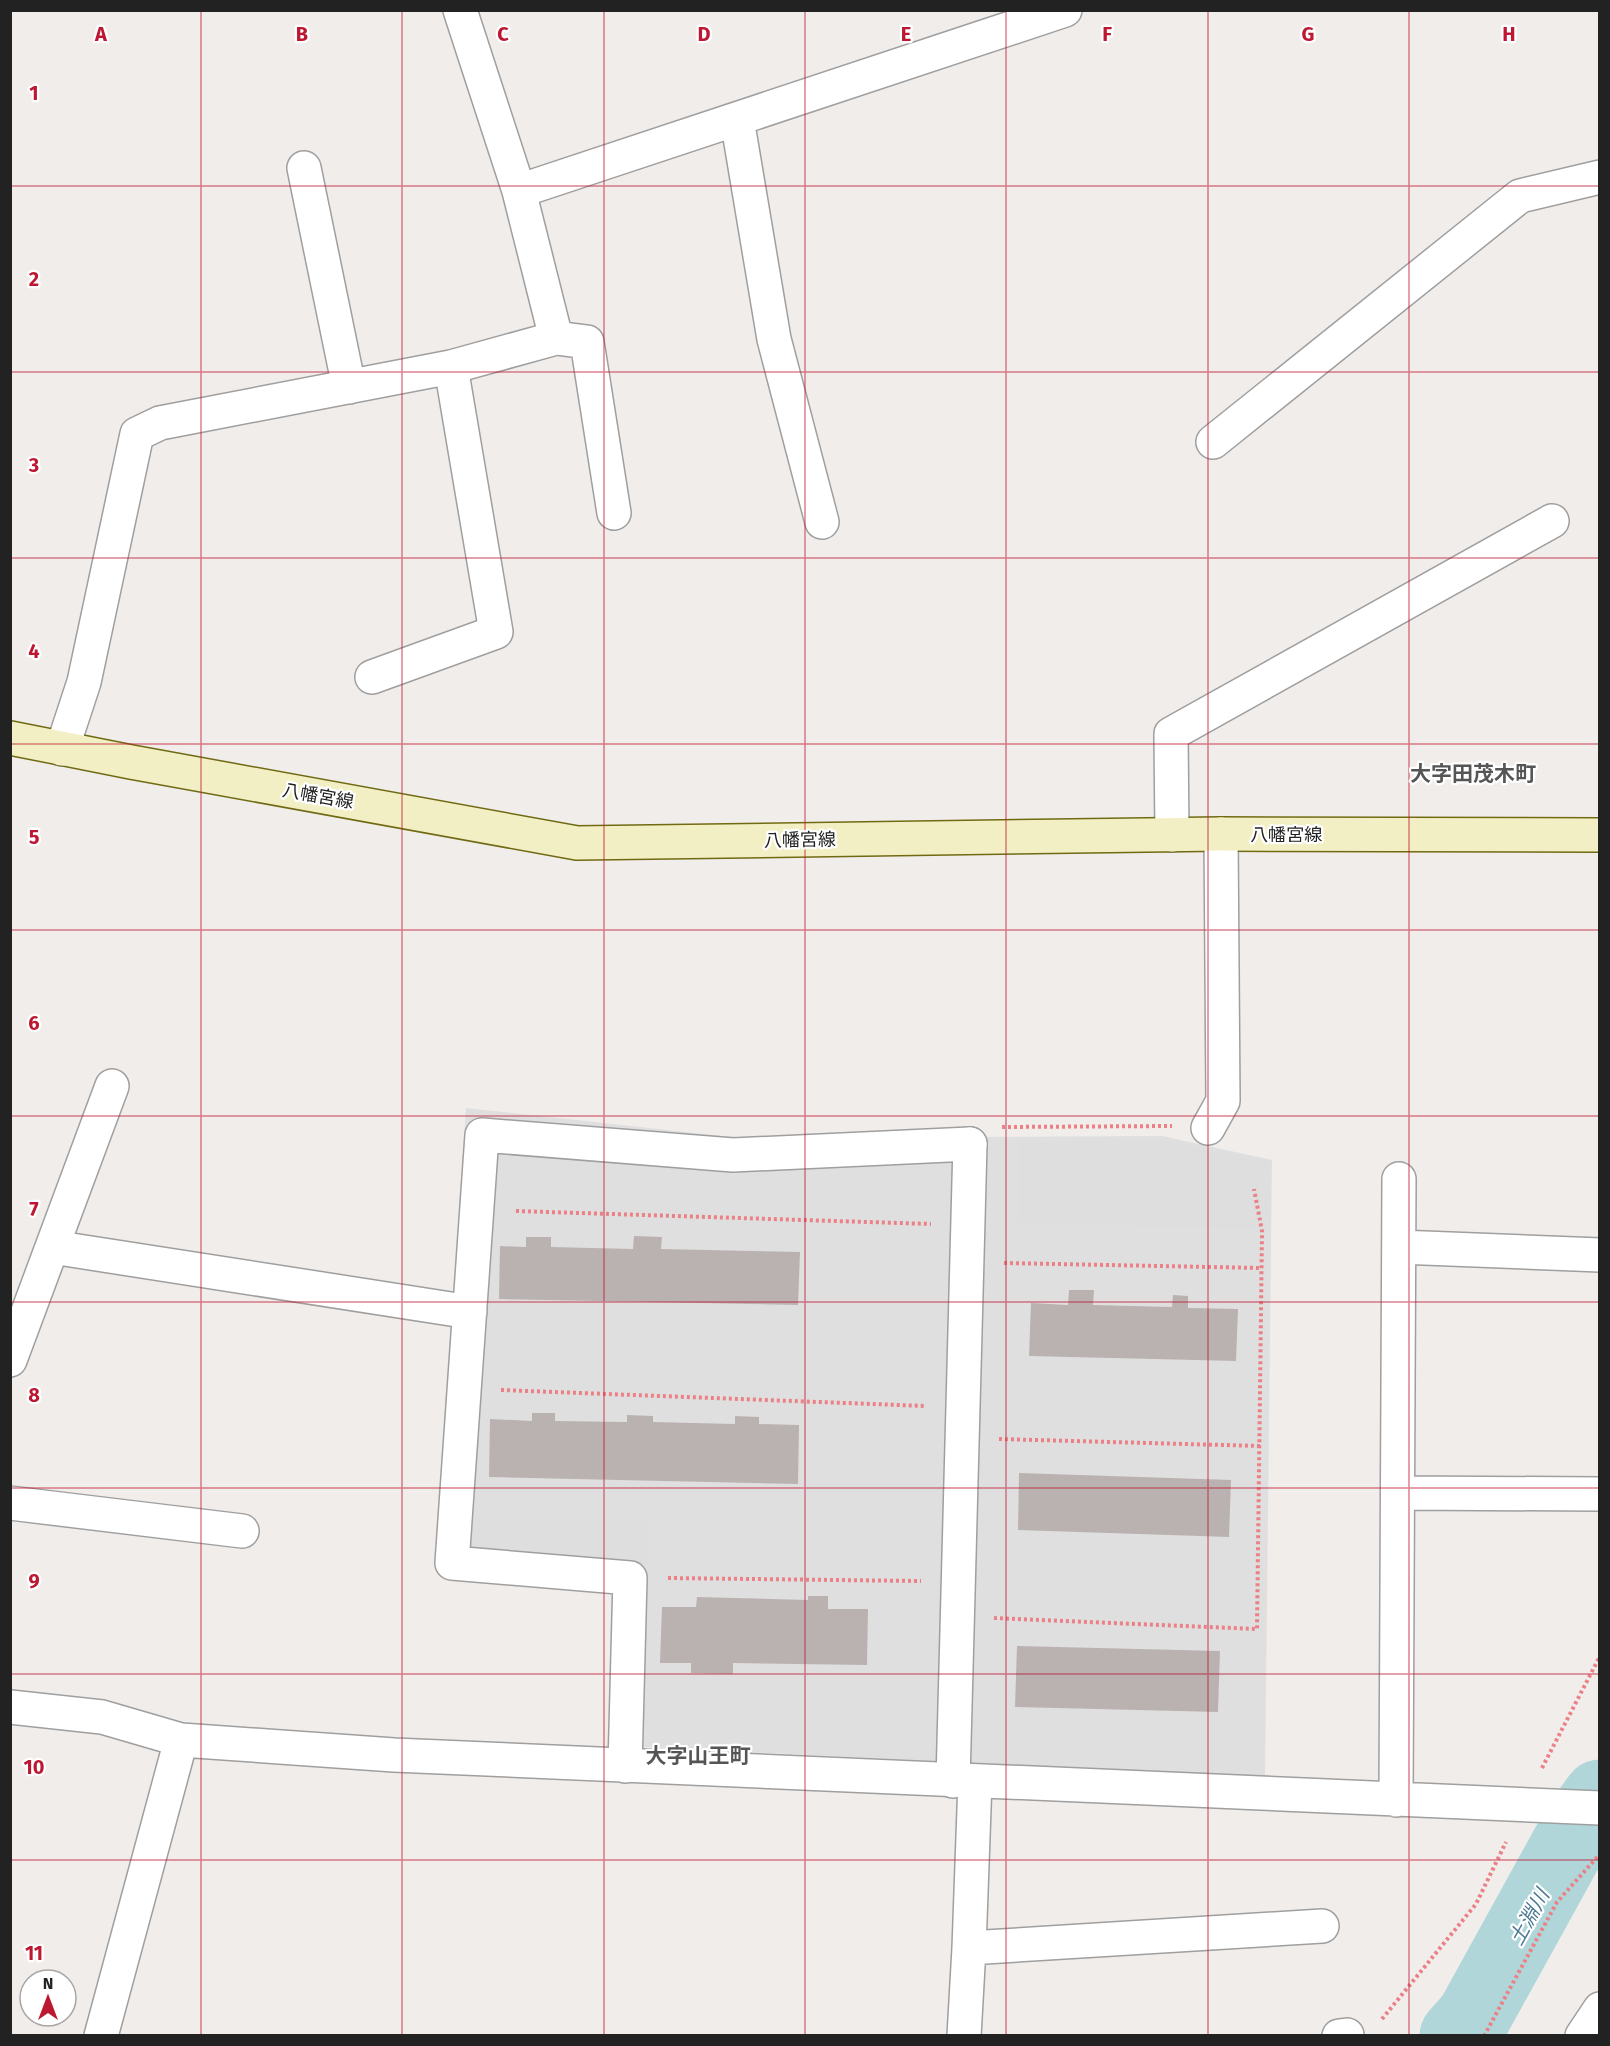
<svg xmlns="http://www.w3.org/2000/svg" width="1610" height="2046" font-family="'Fira Sans','Noto Sans JP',sans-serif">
<rect width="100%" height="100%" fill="#f1edea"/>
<path fill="#e0dfdf" d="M466,1108L740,1138L1162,1136L1272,1160L1265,1777L640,1747L643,1587L436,1569Z"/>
<path fill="#dedede" d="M1162,1140L1270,1162V1229L1018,1224L1020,1142Z
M464,1519L647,1522V1564L597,1563L473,1551L463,1538Z"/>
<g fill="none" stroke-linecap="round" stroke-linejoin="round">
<path stroke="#b0d6d9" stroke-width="75" d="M1457,2036L1473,2018L1579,1826L1600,1797"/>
</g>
<path fill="#bab2b0" d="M634,1236L662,1237L661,1249L800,1252L798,1305L499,1299L500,1246L526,1247V1237H551V1247L633,1249Z
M1069,1290H1094L1093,1305L1172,1307L1173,1295L1188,1296V1308L1238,1309L1236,1361L1029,1356L1031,1303L1068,1305Z
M532,1413H555V1421L627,1422V1415L653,1416V1422L735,1424V1416L759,1417V1424L799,1425L798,1484L489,1477L490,1419L532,1421Z
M1019,1473L1231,1480L1229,1537L1018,1530Z
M808,1596H828V1609H868L867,1665L733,1663V1674L691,1673V1663H660L662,1607H696L697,1597L808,1600Z
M1017,1646L1220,1651L1218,1712L1015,1707Z"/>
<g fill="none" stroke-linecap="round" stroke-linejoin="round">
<g stroke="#9f9f9f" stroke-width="36">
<path id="minor" d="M460,10L519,191
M737,119L774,339L822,522
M304,168L349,387
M556,338L587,342L614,513
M1213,442L1520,196L1600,177
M372,677L496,632L451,367
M62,749L84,682L137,434L160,423L451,367L556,338L519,191L1065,10
M1172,835L1171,734L1552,521
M1208,1128L1223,1101L1221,834
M52,1247L470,1312
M1399,1247L1600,1255
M10,1360L112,1086
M1398,1493L1600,1494
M10,1503L242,1531
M10,1707L102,1717L181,1740L394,1755L1600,1808
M625,1766L630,1578L452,1563L482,1135L733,1155L970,1144
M1396,1800L1399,1179
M969,1948L1322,1926
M101,2036L181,1740
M964,2036L969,1948L975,1781
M1339,2036L1347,2035
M1582,2036L1600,2009"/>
</g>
<g stroke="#9f9f9f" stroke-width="36">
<path id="tertiary" d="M953,1781L970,1144"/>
</g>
<g stroke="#706b12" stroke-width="36">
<path id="secondary" d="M10,738L131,762L577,843L1221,834L1600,835"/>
</g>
<path stroke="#eb8186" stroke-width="4" stroke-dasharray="3 3" stroke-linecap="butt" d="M1002,1127L1172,1126
M516,1211L931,1224
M1004,1263L1262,1268
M501,1390L925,1406
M999,1439L1260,1446
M668,1578L921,1581
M994,1618L1257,1629L1262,1231L1254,1189
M1542,1768L1600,1656
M1382,2019L1476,1904L1506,1842
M1484,2036L1557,1902L1600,1854"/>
<use href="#minor" stroke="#fff" stroke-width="33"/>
<use href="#tertiary" stroke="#fff" stroke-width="33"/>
<use href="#secondary" stroke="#f3efc5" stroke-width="33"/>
</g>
<path fill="none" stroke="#bd1731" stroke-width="1.5" stroke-opacity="0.55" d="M201,10V2036M402,10V2036M604,10V2036M805,10V2036M1006,10V2036M1208,10V2036M1409,10V2036M10,186H1600M10,372H1600M10,558H1600M10,744H1600M10,930H1600M10,1116H1600M10,1302H1600M10,1488H1600M10,1674H1600M10,1860H1600"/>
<g text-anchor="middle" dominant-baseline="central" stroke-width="4.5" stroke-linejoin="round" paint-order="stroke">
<g font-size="18" fill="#222" stroke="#fff">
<text transform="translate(318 796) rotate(10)">八幡宮線</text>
<text x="1286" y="835">八幡宮線</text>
<text transform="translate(800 840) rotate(-1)">八幡宮線</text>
</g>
<g font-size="20" font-style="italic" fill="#4d7a91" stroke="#fff">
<text transform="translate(1529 1917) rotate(-61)">土淵川</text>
</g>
<g font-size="21" font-weight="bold" fill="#555" stroke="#fff">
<text x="1473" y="774">大字田茂木町</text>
<text x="698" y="1756">大字山王町</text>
</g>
</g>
<g font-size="20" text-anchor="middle" font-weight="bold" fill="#bd1731" stroke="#fff" stroke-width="4.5" stroke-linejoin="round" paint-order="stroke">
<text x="101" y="41">A</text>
<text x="302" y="41">B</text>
<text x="503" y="41">C</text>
<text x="704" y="41">D</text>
<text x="906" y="41">E</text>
<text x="1107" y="41">F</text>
<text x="1308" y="41">G</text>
<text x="1509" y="41">H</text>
<text x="34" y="100">1</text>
<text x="34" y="286">2</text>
<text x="34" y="472">3</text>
<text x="34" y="658">4</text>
<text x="34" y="844">5</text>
<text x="34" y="1030">6</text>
<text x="34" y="1216">7</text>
<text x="34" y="1402">8</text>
<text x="34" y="1588">9</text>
<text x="34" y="1774">10</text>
<text x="34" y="1960">11</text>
</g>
<rect width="1610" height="2046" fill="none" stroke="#222222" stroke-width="24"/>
<g transform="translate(48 1998)"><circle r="28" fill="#ffffff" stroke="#a7a7a7" stroke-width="1.5"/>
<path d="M0-4.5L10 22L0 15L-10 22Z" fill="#bd1731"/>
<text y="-9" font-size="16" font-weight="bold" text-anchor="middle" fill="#222222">N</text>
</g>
</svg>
